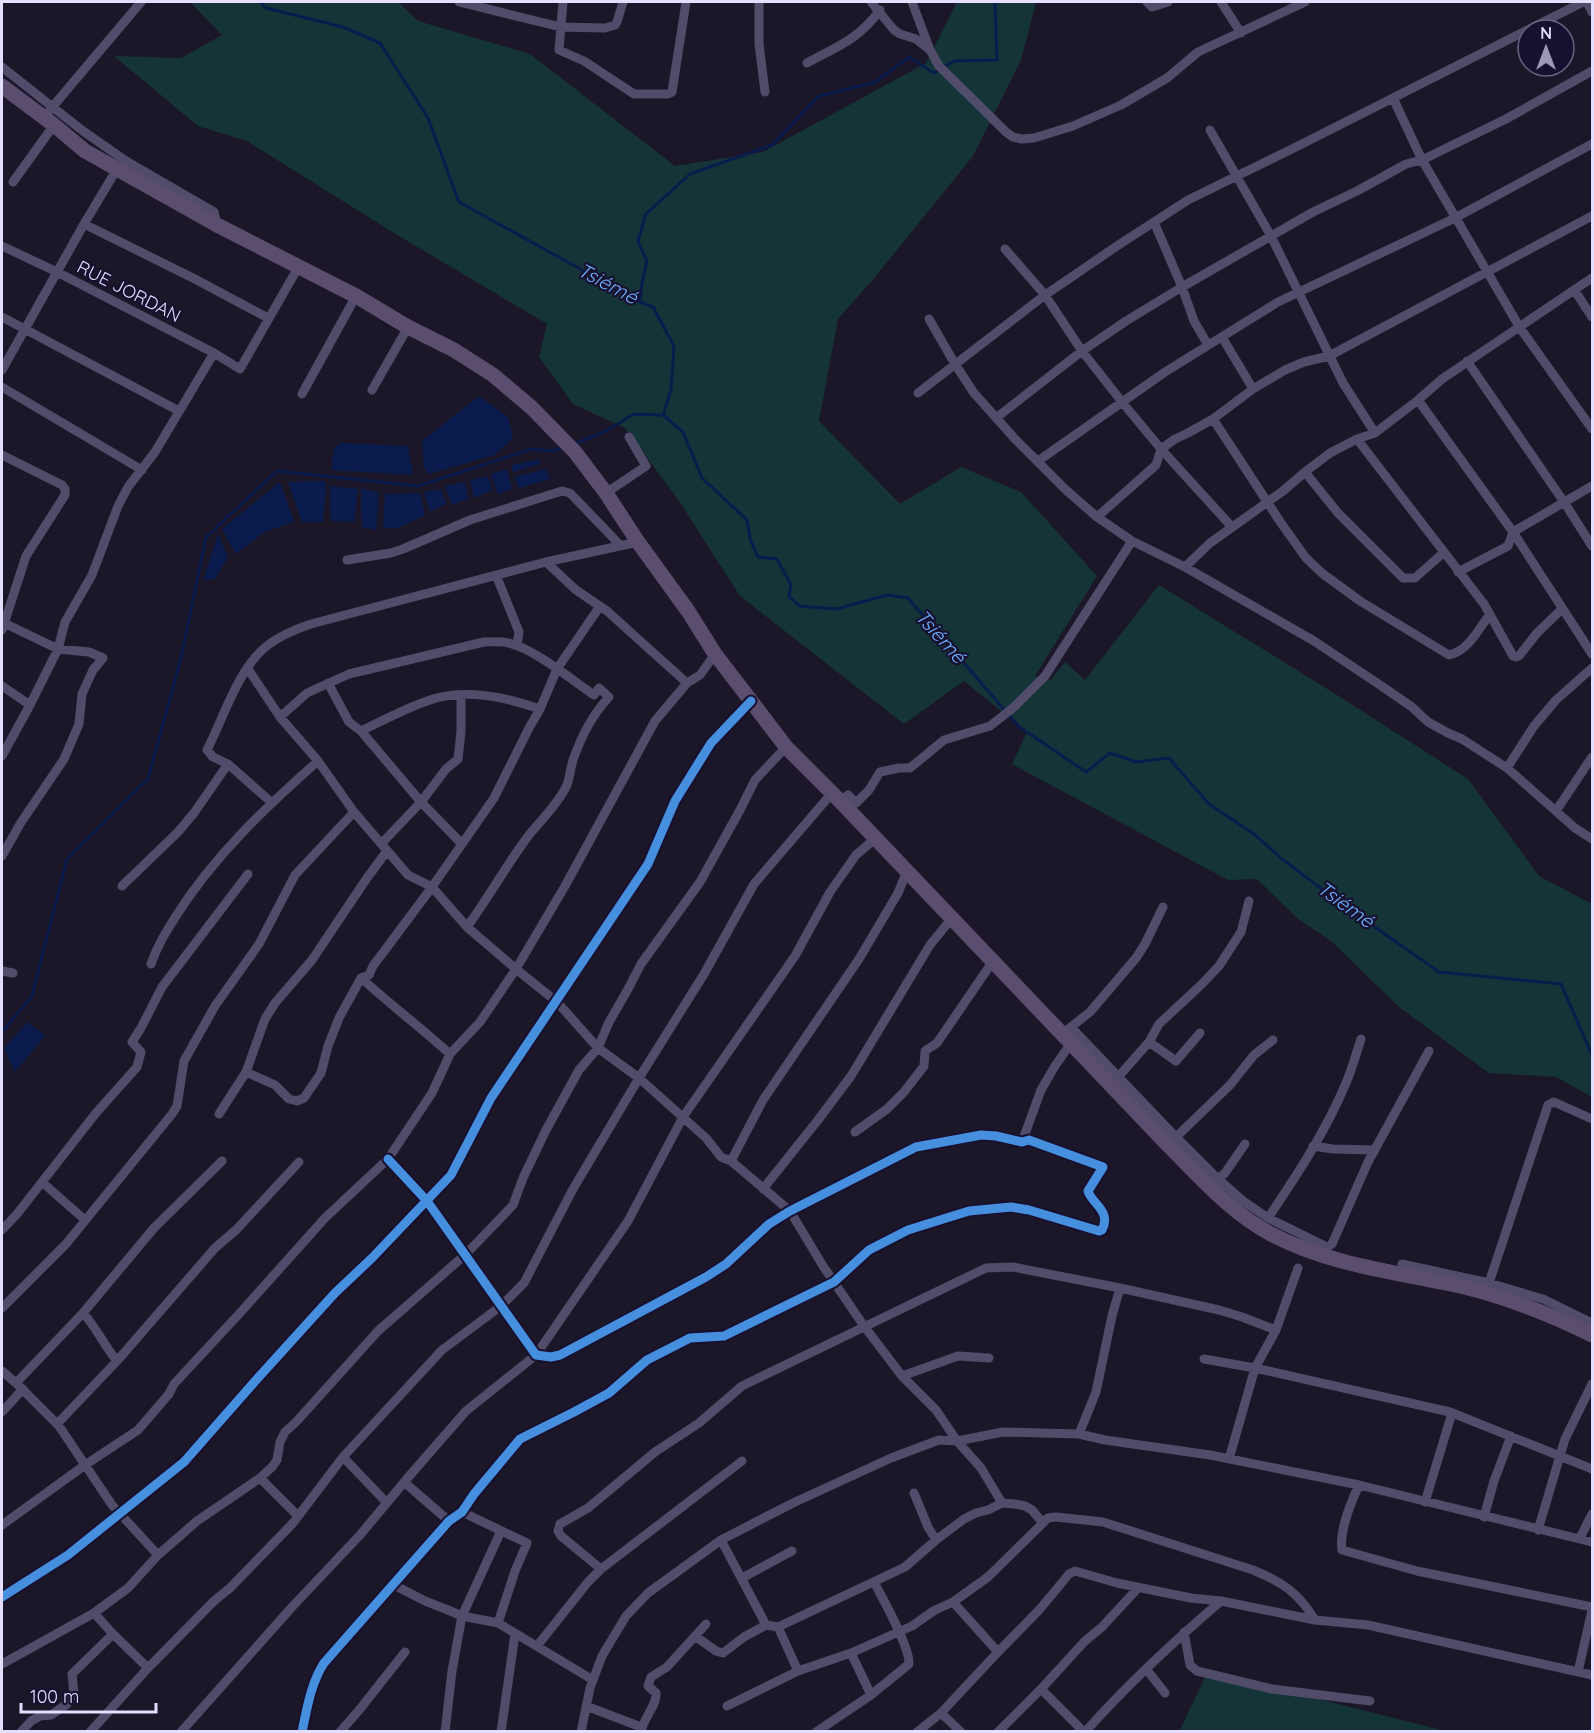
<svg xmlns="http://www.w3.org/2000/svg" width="1594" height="1733" font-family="Quicksand,sans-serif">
<rect width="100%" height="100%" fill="#1c1728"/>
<path fill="#143438" d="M190,2H398L418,21L530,54L675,166L763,152L926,63L957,2H1036L1021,60L973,156L875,277L838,319L819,421L900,504L961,467L1021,492L1097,576L1035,676L1050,681L1065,662L1085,680L1159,585L1337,695L1468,779L1539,876L1592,904V1097L1556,1077L1489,1073L1399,1007L1331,941L1298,919L1257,879L1228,880L1012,764L1027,732L964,681L904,724L740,596L679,501L625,428L573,404L539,357L547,324L389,230L247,141L198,126L114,56L181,58L222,35Z
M1208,1671L1445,1731L1179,1732Z"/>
<path fill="#091c4d" d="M479,396L508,417L513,438L495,455L428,474L424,467L422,441Z
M341,443L408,446L413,475L331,470L334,448Z
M540,459V464L513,472L512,465Z
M507,469L512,489L498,494L491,474Z
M546,469L550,479L519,488L514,477Z
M488,476L492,490L474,498L470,480Z
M325,481L326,486L323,522H302L288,482Z
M280,482L294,522L264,532L236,554L222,529Z
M465,482L468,499L452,505L445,486Z
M330,486L358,489L354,522L331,521Z
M361,488L379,493L376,530L362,527Z
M441,489L446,504L430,512L424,492Z
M420,493L425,515L398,528H383L385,494Z
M218,534L228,557L215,579L203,581Z
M28,1022L45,1036L15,1072L4,1048Z"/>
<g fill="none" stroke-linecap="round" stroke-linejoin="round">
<path stroke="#091c4d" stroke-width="3" d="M260,2L266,8L343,27L380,43L428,118L459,202L640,302L653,307L674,346L671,390L663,415L683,432L702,478L747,520L750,539L758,557L777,559L791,585L789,597L800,606L836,609L887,595L908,598L1019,727L1027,732L1086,772L1110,753L1136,762L1169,758L1209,804L1254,834L1282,859L1339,902L1439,972L1561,984L1592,1055
M640,302L642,283L647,261L638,241L646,214L690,174L772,145L819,96L875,82L909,57L934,73L954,61L997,60L995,2
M574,444L604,432L634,414L663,415
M2,1032L32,996L67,859L148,779L181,658L206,537L277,471L418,486L532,449L551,451L562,448"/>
<path stroke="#504c69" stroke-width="9" d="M459,2L561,27L605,28L615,25L617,22L623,2
M563,2L559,50L584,61L634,94H668L672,92L686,2
M759,2V44L765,92
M871,2L894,30L900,34L916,39L930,50L939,66L1006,132L1013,137L1022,139L1034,138L1073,126L1121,105L1167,78L1198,52L1305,2
M912,2L930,50
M1147,2L1152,7L1168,2
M1221,2L1241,33
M1587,2L1592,12
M807,63C838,46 858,40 880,10
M2,67L83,131L126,161L214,212L217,225
M1393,98L1422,160L1520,328L1592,429
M49,111L141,2
M1210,130L1271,236L1343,383L1375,433
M13,182L54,125
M1154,222L1182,287L1194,321L1208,345
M84,224L195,279L268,318
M2,246L57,272L214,353L240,369L299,266
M1005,249L1045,295L1082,351L1122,402L1161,449L1231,526
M1575,291L1592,317
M2,317L179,411
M929,319L955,364L974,393L1015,439L1066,490L1097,517L1132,541L1185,567L1314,641L1380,685L1412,707L1428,722L1448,733L1462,739L1507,768L1575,828L1592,839
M1222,337L1253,389
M1467,361L1564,502L1592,546
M2,370L84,224L117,169
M2,387L142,470
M372,390L408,327
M918,393L1045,295L1120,244L1188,200L1298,146L1583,2
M302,394L356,296
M1418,400L1513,532L1592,654
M996,418L1082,351L1126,321L1182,287L1313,212L1357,191L1406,164L1422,160L1506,119L1592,71
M1213,419L1281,523L1306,558L1323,574L1360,601L1449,655C1469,650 1478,630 1490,614
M1357,439L1484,604L1513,656L1516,657L1519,656L1537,633L1562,609
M2,455L62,485L65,489V495L26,556L2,630
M1038,461L1165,372L1278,302L1455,218L1592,144
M1305,472L1338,513L1403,578H1415L1443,553
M606,493L646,466L629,437
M1097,517L1156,465L1161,449L1175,439L1188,433L1213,419L1253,389L1285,370L1304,362L1329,356L1592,216
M347,560L391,553L403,549L470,520L562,491L570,493L621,546
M546,562L576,590L607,611L687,683
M1185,567L1210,543L1283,491L1305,472L1330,453L1357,439L1375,433L1418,400L1442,379L1592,278
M1458,572L1508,546L1513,532L1592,486
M496,575L519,632L517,645
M2,622L58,649L89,652L103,658L93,670L82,694L79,724L64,759L20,824L2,856
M248,669L280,717L318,761L354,812L408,875L432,887L467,927L516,969L557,1002L598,1048L639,1078L706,1138L721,1157L731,1161L790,1211L823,1266L864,1326L902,1376L936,1410L957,1441L981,1468L1002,1503
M328,683L349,722L361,731L421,802L461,843
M2,686L30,705
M280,717L307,693L349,674L484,642C492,642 500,641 508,643C533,648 572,680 594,695L599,688L609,697C591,716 581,737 573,760C570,769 570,779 566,787C557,805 542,819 529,835C507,864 489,897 467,927
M361,731C384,720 406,708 430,700C465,688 506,697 540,709
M2,756L30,705L58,649L65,622L92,575L118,506L128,487L155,452L214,353
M1507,768L1534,726L1556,700L1592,668
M840,801L848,795L856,803L869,790L880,772L899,768H910L944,740L990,726L1013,708L1045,676L1132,541
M271,802L228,764L213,757L207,750C224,717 238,668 268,645C281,635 296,629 311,624L546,562L638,542
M1556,811L1592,757
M381,844L421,802L446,769L458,759L461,732V695
M122,886L178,832L194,813L228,764
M151,964C157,946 166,932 176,916C214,856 265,808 318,761
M2,971L13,973
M361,978C390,1004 421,1028 450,1054
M1071,1027L1176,1137L1218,1179L1243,1201L1268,1218L1327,1247L1332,1244L1368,1162L1429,1051
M1067,1030L1090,1012L1136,958L1145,944L1163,907
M1149,1042L1176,1061L1200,1033
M246,1072L275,1085L289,1099L297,1101L304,1098L321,1073L328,1046L339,1018L361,978L369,975L373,966L432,887L494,798L529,728L540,709L557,669L600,606
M1119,1076L1149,1042L1159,1024L1202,984L1219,966L1241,932L1249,901
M219,1114L246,1072L265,1019L275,1003L312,960L367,878L387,851
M855,1132L887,1109L904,1092L924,1066L925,1051L937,1043L993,961
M1172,1141L1230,1085L1254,1055L1273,1040
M1022,1142L1041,1090L1055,1066L1071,1043
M1313,1146L1333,1149L1375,1150
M731,1161L763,1100L859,959L898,893L907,871
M1215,1181L1225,1173L1245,1144
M42,1182L85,1220
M763,1189L818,1120L851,1076L930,945L952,918
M1268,1218C1297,1175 1326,1131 1346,1083C1352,1069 1356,1054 1361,1039
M2,1230L17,1214L96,1113L137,1067L141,1052L132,1042L141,1028L162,987L248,874
M1402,1264L1489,1283L1543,1299L1592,1323
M1489,1283L1548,1105L1554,1102L1592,1119
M2,1308L66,1244L172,1114L177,1106L184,1061L215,1006L259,944L295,875L354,812
M83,1313C97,1328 104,1346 117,1361
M1204,1359L1255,1368L1450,1412L1592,1469
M2,1371L16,1383L59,1426L112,1505L158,1555
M902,1376L958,1356L989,1358
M16,1383L83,1313L154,1228L222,1161
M2,1412L23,1389
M57,1424L117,1361L215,1248L236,1230L299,1162
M1079,1434L1096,1392L1112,1316L1120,1288
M343,1457L387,1503
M1229,1459L1255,1368L1276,1330L1298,1268
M260,1478L298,1516
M404,1482L449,1521
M1359,1485C1351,1502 1339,1532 1342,1550L1417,1571L1592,1607
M914,1493L928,1527L936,1540
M1425,1502L1452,1413
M462,1512L527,1543L515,1571L498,1623
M1484,1517L1494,1481L1511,1436
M2,1525L85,1465L138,1430L169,1394L174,1384L239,1314L325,1218L388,1159L432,1093L450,1054L480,1022L516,969L565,886L655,721L687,683L700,675L715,654
M1538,1530L1565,1439L1592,1384
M1580,1538L1592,1514
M721,1540L766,1625
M601,1569L561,1536L558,1531L560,1524L588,1508L655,1452L699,1423L742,1386L986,1268L1013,1267L1120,1288L1219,1310L1242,1317L1276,1330
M742,1578L792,1551
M394,1585L425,1601L448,1610L462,1616L498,1623L593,1680
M2,1597L68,1555L184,1462L257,1379L335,1293L372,1258L451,1175L491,1098L648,864L675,801L711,743L751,701
M953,1602L998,1652
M94,1613L113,1634L148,1668
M778,1627L798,1671
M1184,1632L1190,1665L1197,1671L1272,1689L1370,1701
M695,1636L716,1651L723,1653L744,1637L766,1625L778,1627L905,1567L936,1540L964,1519L976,1513L988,1510L1002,1503L1015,1504L1025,1506L1032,1510L1042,1522
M537,1646L588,1582L601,1569L742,1461
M851,1653L871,1695
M2,1664L94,1613L128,1588L158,1555L197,1521L260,1478L272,1467L277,1460L280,1442L285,1432L296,1422L378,1331L466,1254L513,1205L523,1178L546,1130L579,1070L598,1048L609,1022L627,991L641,964L700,882L740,810L755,780L786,747
M1147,1670L1165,1693
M1578,1672L1592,1610
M586,1706L641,1727
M727,1706L798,1671L851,1653L912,1626L935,1610L953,1602L988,1577L1048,1518L1056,1517L1103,1522L1253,1570C1282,1582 1298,1592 1315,1620
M941,1713L961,1732
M21,1732L31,1721L40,1716L51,1715L67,1704L74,1694L72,1674L113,1634
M90,1732L148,1668L214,1601L230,1588L293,1523L343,1457L442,1350L501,1306L524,1283L573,1189L639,1078L704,974L754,884L832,793
M181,1732L292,1607L360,1535L411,1474L466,1411L536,1355L628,1221L683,1117L795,956L830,892L856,855L876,838
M302,1732C307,1708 311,1683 324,1663L449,1521L462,1512L474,1494L520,1439L574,1412L609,1393L647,1360L690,1338L724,1336L834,1282L869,1250L908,1230L969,1211L1011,1207L1029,1210L1099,1231L1102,1230C1112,1211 1091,1203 1088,1191L1103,1167L1029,1140L1022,1142L996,1136L981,1135L916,1147L790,1211L769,1224L726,1264L706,1277L560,1355L551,1357L536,1355L427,1201L388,1159
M340,1732L360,1709L405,1652
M445,1732L452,1671L462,1616L501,1531
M501,1732L515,1634
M581,1732L590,1688L602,1656L626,1616L648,1593L721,1540L793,1503L891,1458L939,1440L957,1441L1003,1432L1079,1434L1105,1440L1210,1455L1359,1485L1592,1542
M641,1732C643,1718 657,1706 656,1693L648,1686L651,1677L667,1667L706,1624
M816,1732L871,1695L909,1664C910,1647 883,1599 874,1582
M917,1732L941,1713L998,1652L1040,1609L1069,1574L1075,1571L1117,1583L1191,1598L1221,1601L1315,1620L1368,1625L1592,1675
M998,1732L1041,1689
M1084,1732L1041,1689L1085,1641L1102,1627L1138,1588
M1085,1732C1127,1685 1173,1642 1221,1601"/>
<path stroke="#5a4d6d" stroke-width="15" d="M2,86L54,125L85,151L217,225L356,296L408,327L454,350L493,375L532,408L575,452L606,493L638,542L688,611L715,654L751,701L786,747L840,801L1167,1144C1199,1176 1231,1213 1271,1234C1329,1265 1396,1272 1460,1286C1506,1297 1550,1314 1592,1335"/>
<g stroke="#18102f" stroke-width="13">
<path id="cycleway" d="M2,1597L68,1555L184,1462L257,1379L335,1293L372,1258L451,1175L491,1098L648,864L675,801L711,743L751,701
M302,1732C307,1708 311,1683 324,1663L449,1521L462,1512L474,1494L520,1439L574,1412L609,1393L647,1360L690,1338L724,1336L834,1282L869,1250L908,1230L969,1211L1011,1207L1029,1210L1099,1231L1102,1230C1112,1211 1091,1203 1088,1191L1103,1167L1029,1140L1022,1142L996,1136L981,1135L916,1147L790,1211L769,1224L726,1264L706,1277L560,1355L551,1357L536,1355L427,1201L388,1159"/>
</g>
<use href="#cycleway" stroke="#468fdf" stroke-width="9"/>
</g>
<g text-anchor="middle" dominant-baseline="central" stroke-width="4.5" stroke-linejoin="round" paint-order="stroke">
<g font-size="18" fill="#e5deff" stroke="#18102f">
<text transform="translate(129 291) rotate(27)">RUE JORDAN</text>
</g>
<g font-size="20" font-style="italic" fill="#6cafff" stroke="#18102f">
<text transform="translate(608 283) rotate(28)">Tsiémé</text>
<text transform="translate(941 636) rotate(48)">Tsiémé</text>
<text transform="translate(1346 904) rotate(36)">Tsiémé</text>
</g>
</g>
<rect width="1594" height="1733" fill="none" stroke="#e5deff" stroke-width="6"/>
<g transform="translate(1546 48)"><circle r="28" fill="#18102f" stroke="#6a6282" stroke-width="1.5"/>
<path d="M0-4.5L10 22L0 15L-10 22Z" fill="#9f98b4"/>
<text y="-9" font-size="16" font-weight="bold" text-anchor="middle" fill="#e5deff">N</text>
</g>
<path d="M21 1703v9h135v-9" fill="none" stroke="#e5deff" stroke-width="3"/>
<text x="30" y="1703" font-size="18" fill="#e5deff" stroke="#18102f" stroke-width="4.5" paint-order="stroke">100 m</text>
</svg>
